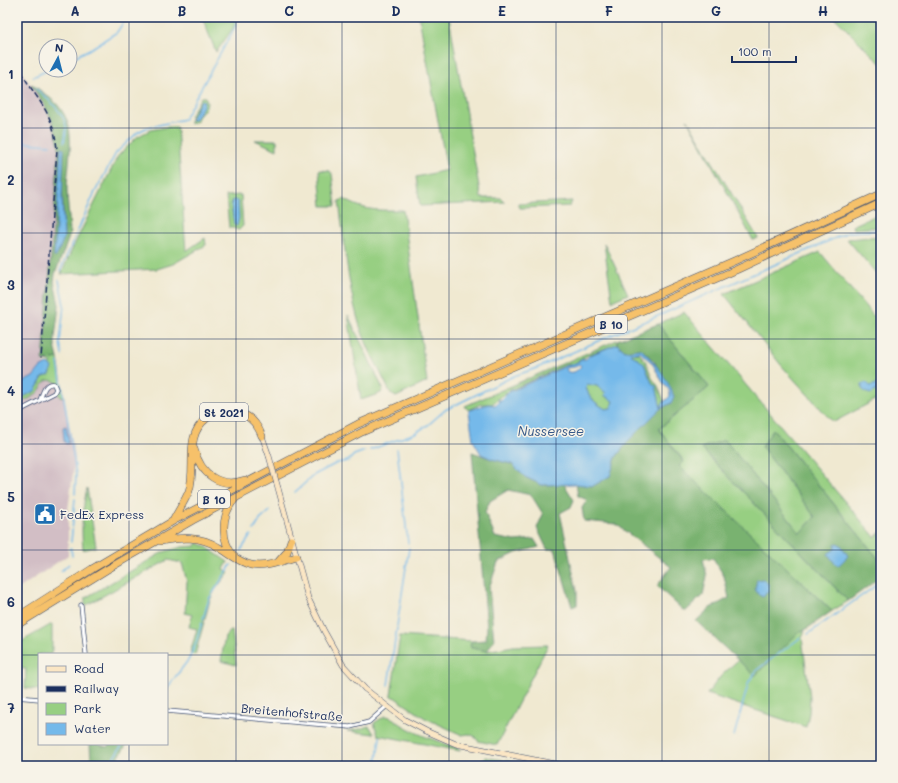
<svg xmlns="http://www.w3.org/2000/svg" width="898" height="783" font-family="Mali,sans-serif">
<rect width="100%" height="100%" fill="#f7f3e8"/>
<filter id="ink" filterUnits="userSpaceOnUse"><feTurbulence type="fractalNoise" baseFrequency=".025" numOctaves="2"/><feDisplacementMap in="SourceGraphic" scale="8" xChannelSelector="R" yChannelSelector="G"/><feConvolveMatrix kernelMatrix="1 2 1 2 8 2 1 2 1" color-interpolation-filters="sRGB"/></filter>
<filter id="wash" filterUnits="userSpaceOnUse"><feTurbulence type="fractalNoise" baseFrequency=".012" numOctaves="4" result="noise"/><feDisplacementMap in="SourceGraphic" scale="16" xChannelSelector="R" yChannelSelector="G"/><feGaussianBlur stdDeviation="0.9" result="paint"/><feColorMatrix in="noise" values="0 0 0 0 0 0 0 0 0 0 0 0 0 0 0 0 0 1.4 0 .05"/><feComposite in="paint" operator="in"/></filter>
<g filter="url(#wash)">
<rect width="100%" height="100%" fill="#f0e9d1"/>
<path fill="#d2bec5" d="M17,52L19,63L24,76L45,103L52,118L58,141L59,149L43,361L64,397L75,458L68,510V555L17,590Z"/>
<path fill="#97cf82" stroke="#597f70" d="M202,17H236L237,20L234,27L216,52Z
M419,17H449L481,198H501L505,202L420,206L416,177L447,170Z
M834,17H871L881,32V64Z
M201,97H205C211,106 201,112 197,119V121L190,124V117Z
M687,119L758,238L753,240Z
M167,127H177L186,251L205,238L206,245L173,264L157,269L61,274L76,241L118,156L137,137L150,130Z
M255,140H277V150Z
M319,170L330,171L332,174L336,206H322Z
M241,195L243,226L239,230L229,227L226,196Z
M344,199C366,212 378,210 403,210L427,382L396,397L391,394C380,371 363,341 357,316C347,280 344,238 339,201Z
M572,201L570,206L520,208L518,204Z
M881,213V227L853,229L852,226Z
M881,236V279L847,239Z
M604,243L628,294L612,301Z
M820,252L881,325V397L834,422L829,418L781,365L724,294Z
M684,312L875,537L881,532V562L774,430L762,447L815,517L800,533L725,440L701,448L848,601L832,611L678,466L684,461L659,429L709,387L658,324Z
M348,315L383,389L381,393L361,400Z
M617,340V344L590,354L573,364L565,365L508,391L492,404H481L468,410L465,406Z
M639,353L646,362L652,378L658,386L664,401L660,409L652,383L644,364L629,354Z
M58,358L64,397L62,398L58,394L59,387L56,382C42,376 44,387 37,393C33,398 23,401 17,404V400L35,391L43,377L50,375L51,373V362L43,361Z
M587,383L597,386L606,393L604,395L613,401L611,408L606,409C597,405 588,397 586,387Z
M87,488L96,547L83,550C81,527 82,511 87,488Z
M197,543L205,546L228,562L224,569L229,572L215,590L210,600L195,655L190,653L197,629L189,627L192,615L185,613L187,582L182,563L168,560L85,606V598L163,552L182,547L196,546Z
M52,624V649L51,654H39V690L25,688L26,669L17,668V644Z
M232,630L236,665L221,661L225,636Z
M805,630L802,638L810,697L809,713L806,727L707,694L721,676L738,660L755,675L800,631Z
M400,636L473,641L470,644L487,651L513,646L548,645L497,745L478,741L474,736L469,734L462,735L425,718L391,695Z
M385,716C392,716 398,723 404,726C422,737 441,742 460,749V751L378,735L374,723Z
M368,726L370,727L374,734L347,731L360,729Z
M485,757L533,766H481Z"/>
<path fill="#79b270" stroke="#4a7067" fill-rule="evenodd" d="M32,84C43,93 57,101 64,114C76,134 67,167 67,190C67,205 70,219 70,234L68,240L55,274L54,282L59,305L55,337V346L58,358L43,361L59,149C56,123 46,106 31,85ZM61,149L64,238L54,257Z
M658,324L709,387L659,429L684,462L679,466L832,611L805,630L800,631L755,676L696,621L710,608L729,598L724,576L713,558L703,559L707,576L703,595L685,612L657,586L671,567L616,524L584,521L582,508L587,500L578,496L576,484L593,486L610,476L616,457L629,440L660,409L671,403L674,397L654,361L641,349L625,351L617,344V340Z
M773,429L881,562V577L848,601L701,448L725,440L800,533L815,517L762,447Z
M472,452L492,459L512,464L525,477L542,485L564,484L574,500L571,507L560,513L577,591V605L572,607L555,549H547L537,528L543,514L531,495L508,490L490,501L485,512L495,537L515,541L534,539L539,547L516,553L498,562L489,588L494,640L487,651L471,648L470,644L473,641L486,640L487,628Z
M90,744H97L107,747L112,744H127L118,758L120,766L91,763Z"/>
<path fill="#74b9ea" stroke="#4874a4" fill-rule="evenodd" d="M201,100L204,101C204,107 198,115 194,120H191L192,117Z
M61,148L64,149L62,197L64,238L56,257H54Z
M233,200H235L238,202L239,218L237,226L234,225V223L231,205Z
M617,344L625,351L641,349C655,363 668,378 674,397L671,403L660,409L629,440L616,457L610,476L593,486L576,484L542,485L525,477L512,464L492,459L481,454L473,440L469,412L470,410L488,404L495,405L499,402L498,400H501L509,392L566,366C575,365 580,359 586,359L590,355ZM640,352L652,363L662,381L669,390L670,396L663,403L661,408L656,386L652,383L644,364L637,358L630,354ZM579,364L581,366C577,371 574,373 568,372L566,369L567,368L575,367ZM587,384L597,386L606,393L604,395L613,401L611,408L606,409C597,405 588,397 586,387Z
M47,364L52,367L50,375L43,377L35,391L17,400V385L33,377L40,368Z
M866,382L870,386L877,384V390L871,394L867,393L862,389V384Z
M66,426L69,443L66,444L64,441L63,427Z
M837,543L841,545L848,556L839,565H836L828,554L829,553L835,549V544Z
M763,579L768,584L769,590L763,597L759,595L755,589L757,580Z"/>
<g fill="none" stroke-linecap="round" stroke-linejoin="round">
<path stroke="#74b9ea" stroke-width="1.5" d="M70,59L92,48L117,32L127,17
M33,77L48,70
M35,88C45,96 64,113 66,126C67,131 65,137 64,142
M17,142L50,145
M60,271L94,194L116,153L138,132L146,128L184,119L234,29L236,24L234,17
M59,280L64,305L60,342L62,355
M58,362L74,460L76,475L75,494
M397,449L408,543
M370,450L415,433L428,425L445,410L514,376L537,368L614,334L651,319L849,232L881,230
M295,492L314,475L337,463L348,461L354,455L365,451
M254,530L260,520L270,511
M71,542L75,499
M71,548L72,556
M241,550L251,535
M61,571L69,564
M203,619L209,599L231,565
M397,626L409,548
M808,634L881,582
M388,685L397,628
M167,688L189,659L196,643L202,622
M734,736L749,681L758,669L800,638
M114,766V757L123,744
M376,766L380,737"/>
</g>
</g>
<g filter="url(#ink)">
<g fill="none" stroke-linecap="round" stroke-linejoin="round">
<g stroke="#3b4b6f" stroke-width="5">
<path id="street" d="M17,412L54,393L56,389L54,384C45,382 43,392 40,400
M81,605L86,654
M17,697L39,699
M167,711L350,727L369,722L387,706"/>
</g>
<g stroke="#3b4b6f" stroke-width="6">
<path id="secondary" d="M262,436L269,456
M278,488L308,598L324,631L343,665L365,689L405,720L426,731L456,744L565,766"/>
</g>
<g stroke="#3b4b6f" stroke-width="8">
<path id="highway" d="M194,449C201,474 219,489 245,480
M173,521C178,511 185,501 189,491C197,467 183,436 207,418C214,413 224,411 233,412C248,413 257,423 262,436
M161,541C181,537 201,536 218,547C229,553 238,562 251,565C265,568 282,561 296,557
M234,556C220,541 221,514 235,499
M279,561L287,552L291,540
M17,617L92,569L173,521L358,424L734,261L881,194
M17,625L106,570L193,520L362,432L738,269L881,203"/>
</g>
<use href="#street" stroke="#fff" stroke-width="3.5"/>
<use href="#secondary" stroke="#fbe6c4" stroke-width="5"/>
<use href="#highway" stroke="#f6c16b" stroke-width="7"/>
<path stroke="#1b2f5e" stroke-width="1.5" stroke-dasharray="6 3" stroke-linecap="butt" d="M17,62C24,81 38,96 47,113C53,125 56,137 57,150L41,358"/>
<g stroke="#3b4b6f" stroke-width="6" stroke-linecap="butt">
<path id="secondary-bridge" d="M269,456L278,488"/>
</g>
<use href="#secondary-bridge" stroke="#fbe6c4" stroke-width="5"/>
</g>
</g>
<path fill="none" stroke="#1b2f5e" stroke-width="1" stroke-opacity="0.55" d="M129,17V654M236,17V766M342,17V766M449,17V766M556,17V766M662,17V766M769,17V766M17,128H881M17,233H881M17,339H881M17,444H881M17,550H881M17,655H39M167,655H881M129,744V766"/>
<defs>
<g id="civic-square" transform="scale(1.15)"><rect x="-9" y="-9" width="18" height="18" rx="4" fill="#1f6fb2" stroke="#f7f3e8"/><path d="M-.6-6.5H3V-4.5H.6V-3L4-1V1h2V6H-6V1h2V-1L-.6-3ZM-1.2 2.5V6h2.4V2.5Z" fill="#fff"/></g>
</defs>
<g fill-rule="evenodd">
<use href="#civic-square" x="45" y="514"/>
</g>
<g text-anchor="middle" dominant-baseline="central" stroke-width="3" stroke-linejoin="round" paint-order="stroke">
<g fill="#f7f3e8" stroke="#5d6a87" stroke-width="1">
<rect x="595" y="315" width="32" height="18" rx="3"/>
<rect x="200" y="403" width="48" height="18" rx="3"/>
<rect x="198" y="490" width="32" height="18" rx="3"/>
</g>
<g font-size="11" font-weight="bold" fill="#1b2f5e">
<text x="611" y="324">B 10</text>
<text x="224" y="412">St 2021</text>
<text x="214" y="499">B 10</text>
</g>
<g font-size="12" fill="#1b2f5e" stroke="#f7f3e8" text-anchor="start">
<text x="60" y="514">FedEx Express</text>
</g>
<g font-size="12" fill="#1b2f5e" stroke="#f7f3e8">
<text transform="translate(292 712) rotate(5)">Breitenhofstraße</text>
</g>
<g font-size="13" font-style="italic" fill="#365888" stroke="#f7f3e8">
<text x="551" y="430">Nussersee</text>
</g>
</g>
<rect width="898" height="783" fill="none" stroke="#f7f3e8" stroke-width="44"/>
<rect x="38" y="653" width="130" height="92" fill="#f7f3e8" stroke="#9fa5b1"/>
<rect x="46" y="666" width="20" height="6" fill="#fbe6c4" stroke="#9fa5b1"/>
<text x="74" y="673" font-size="12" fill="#1b2f5e">Road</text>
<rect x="46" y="686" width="20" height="6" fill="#1b2f5e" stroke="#9fa5b1"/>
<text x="74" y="693" font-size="12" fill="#1b2f5e">Railway</text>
<rect x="46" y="703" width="20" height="12" fill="#97cf82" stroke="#9fa5b1"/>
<text x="74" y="713" font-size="12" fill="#1b2f5e">Park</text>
<rect x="46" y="723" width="20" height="12" fill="#74b9ea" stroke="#9fa5b1"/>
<text x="74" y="733" font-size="12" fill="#1b2f5e">Water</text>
<g transform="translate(58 58) rotate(7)"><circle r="19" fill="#f7f3e8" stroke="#9fa5b1"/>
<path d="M0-3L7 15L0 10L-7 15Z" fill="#1f6fb2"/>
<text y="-6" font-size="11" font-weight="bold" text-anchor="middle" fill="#1b2f5e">N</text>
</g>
<path d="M732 56v6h64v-6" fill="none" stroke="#1b2f5e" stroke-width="2"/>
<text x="738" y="56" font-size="12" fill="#1b2f5e" stroke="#f7f3e8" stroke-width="3" paint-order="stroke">100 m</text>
<rect x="22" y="22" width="854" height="739" fill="none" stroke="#1b2f5e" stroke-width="1.5"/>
<g font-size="13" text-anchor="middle" font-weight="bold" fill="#1b2f5e">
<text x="75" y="16">A</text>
<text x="182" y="16">B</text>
<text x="289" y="16">C</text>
<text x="396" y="16">D</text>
<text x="502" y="16">E</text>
<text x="609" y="16">F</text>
<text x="716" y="16">G</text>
<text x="823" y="16">H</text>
<text x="11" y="79">1</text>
<text x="11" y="185">2</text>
<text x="11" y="290">3</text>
<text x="11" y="396">4</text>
<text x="11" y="502">5</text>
<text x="11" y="607">6</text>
<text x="11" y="713">7</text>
</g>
</svg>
